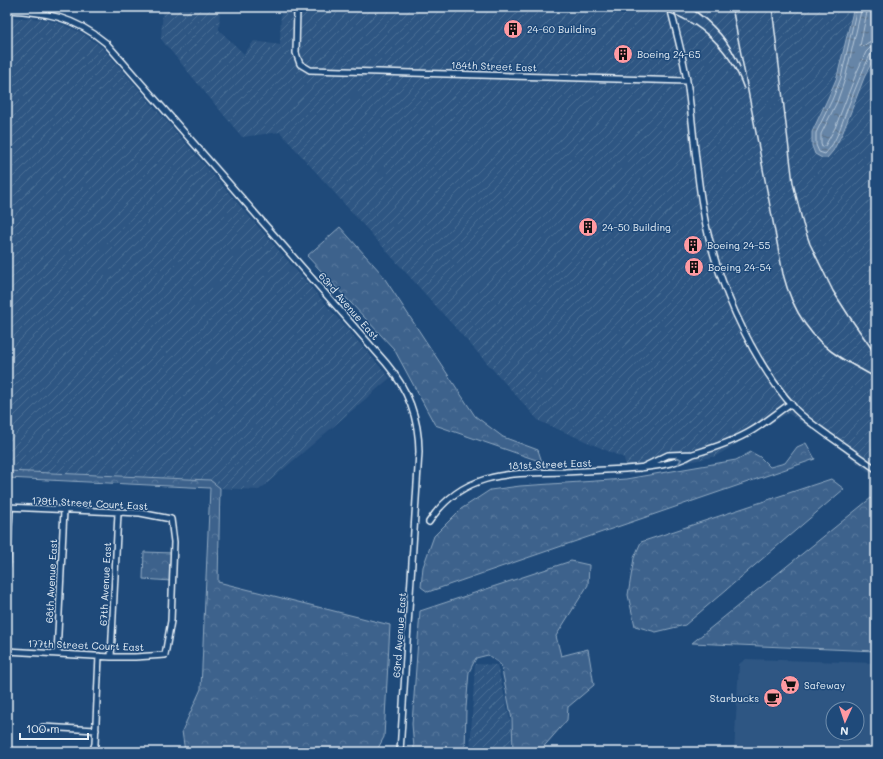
<svg xmlns="http://www.w3.org/2000/svg" width="883" height="759" font-family="Mali,sans-serif">
<defs>
<pattern id="industrial-furrows" width="10" height="10" patternUnits="userSpaceOnUse"><rect width="10" height="10" fill="#2e5683"/><path d="M-1 1l2-2M0 10L10 0M9 11l2-2" fill="none" stroke="#4c6f95"/></pattern>
<pattern id="forest-crowns" width="20" height="18" patternUnits="userSpaceOnUse"><rect width="20" height="18" fill="#3c628c"/><path d="M2 6a3 3 0 1 1 6 0M12 15a3 3 0 1 1 6 0" fill="none" stroke="#58799d"/></pattern>
<pattern id="water-ripples" width="26" height="14" patternUnits="userSpaceOnUse"><rect width="26" height="14" fill="#6685a7"/><path d="M2 4q2-2 4 0t4 0M15 11q2-2 4 0t4 0" fill="none" stroke="#596d82"/></pattern>
</defs>
<rect width="100%" height="100%" fill="#1f4a7a"/>
<filter id="ink" filterUnits="userSpaceOnUse"><feTurbulence type="fractalNoise" baseFrequency=".025" numOctaves="2"/><feDisplacementMap in="SourceGraphic" scale="8" xChannelSelector="R" yChannelSelector="G"/><feConvolveMatrix kernelMatrix="1 2 1 2 8 2 1 2 1" color-interpolation-filters="sRGB"/></filter>
<g filter="url(#ink)">
<path fill="#2e5683" fill-rule="evenodd" d="M746,659L876,663V752H734L739,664ZM833,709H857V733H833Z"/>
<path fill="url(#industrial-furrows)" d="M163,7H220L219,30L244,54L254,41L280,45L281,7H876V478L829,440L788,413L716,456L628,475L624,458L539,421L280,132L242,137L161,39Z
M7,17L42,19L59,23L82,33L102,47L390,378L259,490L220,488L209,480L7,471Z
M475,664L497,665L512,727L511,752H470Z"/>
<path fill="url(#forest-crowns)" stroke="#92aac2" d="M340,227L381,273L475,416L503,437L538,450L542,462L435,425L394,349L307,256Z
M806,443L815,459L428,592L421,587L423,567L434,536L461,509L490,490L520,486L626,479L736,460L751,452L760,457L770,467L785,463L797,447Z
M7,471L210,480L220,488L218,582L390,625L384,737L376,752H185L182,731L201,689L210,488L7,478Z
M831,479L844,489L685,625L656,632L635,626L628,595L634,558L641,542Z
M871,498L876,508V651L692,643Z
M144,552L173,553L171,581L143,579Z
M571,561L589,565L588,585L556,636L561,656L588,649L594,685L568,707L567,720L539,752H513L512,719L501,665L488,655L476,658L469,672L466,708L465,752H415L414,748L412,724L420,611Z"/>
<path fill="url(#water-ripples)" stroke="#9ab0c7" d="M854,7H876V53L864,78L843,132L833,151L827,158H822L815,154L812,146V132L828,98L837,77Z"/>
<g fill="none" stroke-linecap="round" stroke-linejoin="round">
<path stroke="#b4c6d8" stroke-width="1" d="M857,7L841,78L832,100L816,133V145L819,152L825,154C837,142 842,122 848,107C855,89 862,72 870,55L873,53L876,52
M862,7L845,79L837,102L821,134V144L822,147L825,146L835,128L856,74L866,52L870,48L876,47
M868,7L860,46L862,47L869,42L876,41"/>
<g stroke="#e8f1f8" stroke-width="8">
<path id="street" d="M297,7L296,53L300,64L310,70L687,81
M670,7C676,31 683,56 687,81C693,121 695,163 702,204C713,273 749,358 796,410C806,420 818,428 829,436C845,447 860,458 876,469
M7,10C46,12 75,17 106,43L386,363C408,389 419,418 419,452L400,752
M693,454C714,448 735,441 753,430C766,422 778,412 791,403
M7,507L140,513L171,519L174,542L171,621L165,655L135,657H111L7,651
M429,522C462,471 511,473 565,472C585,471 605,470 625,469C649,467 672,466 693,454L668,455L641,468
M7,566L10,507
M57,654L64,510
M111,657L118,513
M43,727L96,730
M92,752L95,744L99,656"/>
</g>
<use href="#street" stroke="#1f4a7a" stroke-width="5"/>
<path stroke="#e8f1f8" stroke-width="1.5" d="M649,7C694,16 729,45 744,89
M689,7C712,22 730,41 740,67
M732,7L783,274C792,309 810,339 841,358C852,365 865,371 876,378
M772,7L793,183L803,224L810,244L833,291L849,316L876,355"/>
</g>
<defs><path id="oneway-chevron" d="M-2-3.5L2.5 0L-2 3.5" fill="none" stroke-width="1.6" stroke-linecap="round" stroke-linejoin="round"/></defs>
<use stroke="#6f8dac" href="#oneway-chevron" transform="translate(679 460) rotate(-18)"/>
</g>
<defs>
<g id="building-disc" transform="scale(1)"><circle r="9.5" fill="#ff9aa2" stroke="#1f4a7a"/><path d="M-4-6H4V6H1V3H-1V6H-4ZM-2.5-4.3h1.7v1.8h-1.7ZM.8-4.3h1.7v1.8H.8ZM-2.5-1h1.7V.8h-1.7ZM.8-1h1.7V.8H.8Z" fill="#111"/></g>
<g id="supermarket-disc" transform="scale(1)"><circle r="9.5" fill="#ff9aa2" stroke="#1f4a7a"/><path d="M-6-5.5h2.5l.6 2H6L4.5 2H-2.5L-4.4-4H-6ZM-1.5 3.2a1.3 1.3 0 1 0 .1 0ZM3 3.2a1.3 1.3 0 1 0 .1 0Z" fill="#111"/></g>
<g id="cafe-disc" transform="scale(1)"><circle r="9.5" fill="#ff9aa2" stroke="#1f4a7a"/><path d="M-5.5-4.5H6V0H3Q3 3.5 0 3.5H-2.5Q-5.5 3.5-5.5 0ZM3-3.2v2h1.7v-2ZM-6 4.5H4V6H-6Z" fill="#111"/></g>
</defs>
<g fill-rule="evenodd">
<use href="#building-disc" x="513" y="29"/>
<use href="#building-disc" x="623" y="54"/>
<use href="#building-disc" x="588" y="227"/>
<use href="#building-disc" x="693" y="245"/>
<use href="#building-disc" x="694" y="267"/>
<use href="#supermarket-disc" x="790" y="685"/>
<use href="#cafe-disc" x="773" y="698"/>
</g>
<g text-anchor="middle" dominant-baseline="central" stroke-width="3" stroke-linejoin="round" paint-order="stroke">
<g font-size="10" fill="#e8f1f8" stroke="#1f4a7a" text-anchor="start">
<text x="527" y="29">24-60 Building</text>
<text x="637" y="54">Boeing 24-65</text>
<text x="602" y="227">24-50 Building</text>
<text x="707" y="245">Boeing 24-55</text>
<text x="708" y="267">Boeing 24-54</text>
<text x="804" y="685">Safeway</text>
<text x="759" y="698" text-anchor="end">Starbucks</text>
</g>
<g font-size="10" fill="#e8f1f8" stroke="#1f4a7a">
<text transform="translate(494 66) rotate(2)">184th Street East</text>
<text transform="translate(349 306) rotate(49)">63rd Avenue East</text>
<text transform="translate(550 464) rotate(-2)">181st Street East</text>
<text transform="translate(90 503) rotate(3)">179th Street Court East</text>
<text transform="translate(51 581) rotate(-87)">68th Avenue East</text>
<text transform="translate(105 584) rotate(-87)">67th Avenue East</text>
<text transform="translate(399 635) rotate(-86)">63rd Avenue East</text>
<text transform="translate(86 645) rotate(2)">177th Street Court East</text>
</g>
</g>
<rect width="883" height="759" fill="none" stroke="#1f4a7a" stroke-width="24"/>
<rect x="12" y="12" width="859" height="735" fill="none" stroke="#e8f1f8" stroke-width="1.5" filter="url(#ink)"/>
<g transform="translate(845 721) rotate(183)"><circle r="19" fill="#1f4a7a" stroke="#6f8dac"/>
<path d="M0-3L7 15L0 10L-7 15Z" fill="#ff9aa2"/>
<text y="-6" font-size="11" font-weight="bold" text-anchor="middle" fill="#e8f1f8">N</text>
</g>
<path d="M20 733v6h68v-6" fill="none" stroke="#e8f1f8" stroke-width="2"/>
<text x="26" y="733" font-size="12" fill="#e8f1f8" stroke="#1f4a7a" stroke-width="3" paint-order="stroke">100 m</text>
</svg>
